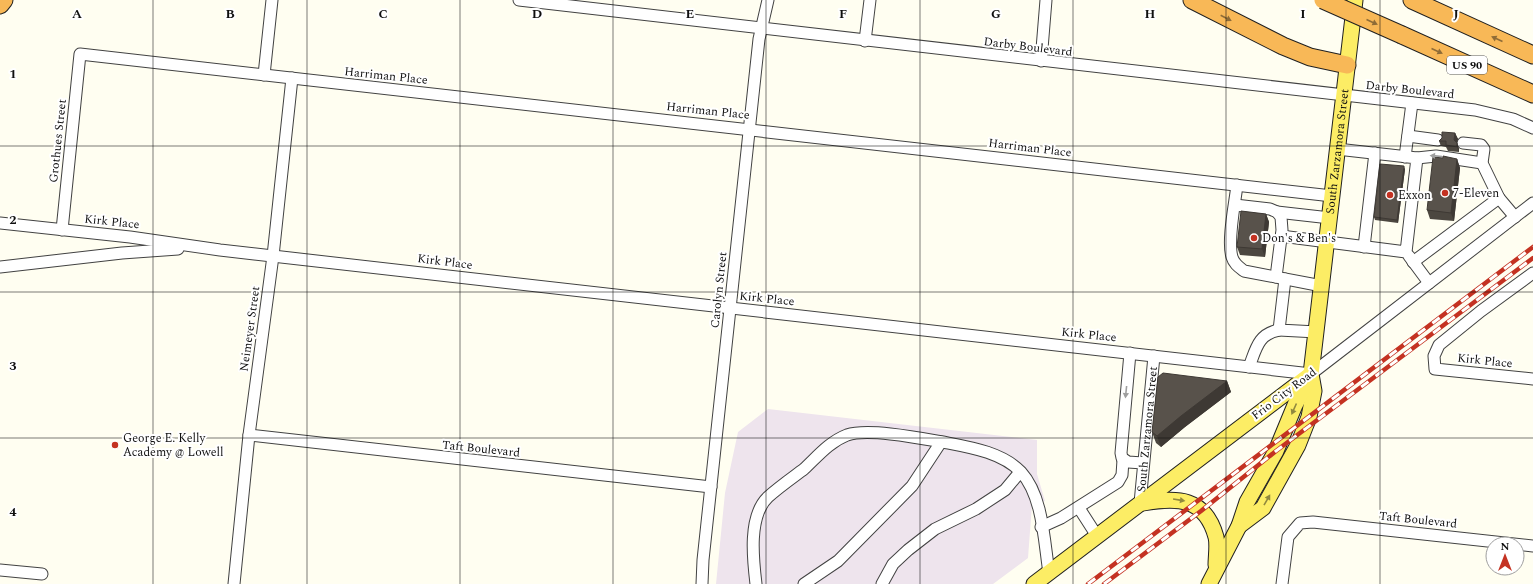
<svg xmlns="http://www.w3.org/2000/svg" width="1533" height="584" font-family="Spectral,serif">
<rect width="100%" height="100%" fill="#fffef1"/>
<path fill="#eee4ed" d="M768,409L1037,440V474L1045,501L1032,505L1028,558L993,584H716L725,493L738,432Z"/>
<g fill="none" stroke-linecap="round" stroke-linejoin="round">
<g stroke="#424242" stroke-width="13">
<g id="minor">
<path d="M519,0L1475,110L1513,119L1533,128"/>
<path d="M865,41L870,0"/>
<path d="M1041,61L1046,0"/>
<path d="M264,75L272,0"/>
<path d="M1408,136L1438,140"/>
<path d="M1463,143L1481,145L1484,149L1482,163L1499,198"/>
<path d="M1405,157L1412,103"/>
<path d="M1417,158L1436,156L1482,163"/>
<path d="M1237,185C1235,203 1227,241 1232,257C1234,264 1239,267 1244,271L1322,286"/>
<path d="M1235,205L1270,209L1277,212L1281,217L1282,230L1276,277"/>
<path d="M1277,212L1330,218"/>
<path d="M0,223L130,237L220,250L1311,374L1533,203"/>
<path d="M62,230L80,54L1332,196"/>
<path d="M1281,236L1406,252L1417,158L1337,149"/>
<path d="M1364,247L1375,153"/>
<path d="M1409,256L1429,283"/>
<path d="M1413,262L1499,198L1515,217"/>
<path d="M0,267L122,253L178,249"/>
<path d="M1533,273L1481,311L1439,345L1434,356L1435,369L1533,379"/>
<path d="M1285,279L1279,330L1317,332"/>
<path d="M1130,353L1121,453L1122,458L1128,462L1143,463"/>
<path d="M1249,367C1256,349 1258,334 1279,330"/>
<path d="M249,435L711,487"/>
<path id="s1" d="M1140,503L1154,356"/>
<path d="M1079,508L1097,536"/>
<path d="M1041,527L1061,518L1118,482L1122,475L1123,460"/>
<path d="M0,570L42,574"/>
<path d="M234,584L249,435L273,256L292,78"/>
<path d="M702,584L703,560L759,39L768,0"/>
<path d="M756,584C753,559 748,516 768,497C779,487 792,478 804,469C817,457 829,442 847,435C868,428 920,438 943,442C969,447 1002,452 1021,472C1043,496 1044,541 1049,573"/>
<path d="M804,584L838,561L912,486L941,442"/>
<path d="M882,584L893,564L908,550L935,529L976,509L1005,490L1020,472"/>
<path d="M1282,584L1288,537L1300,523L1313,522L1533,546"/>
</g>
</g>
<g stroke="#202020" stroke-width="17">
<g id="major">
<path d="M1143,503C1177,497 1205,497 1216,537C1218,545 1216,556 1216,565"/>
<path id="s2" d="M1239,526L1263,508L1298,445L1309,417L1314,391L1311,374L1355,0"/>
<path d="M1034,584L1311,374"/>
<path d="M1209,584L1239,526L1247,502L1276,451L1295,405L1309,378"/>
</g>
</g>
<g stroke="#202020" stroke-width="19">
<path id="highway" d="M1192,0L1283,46L1310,57L1347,65
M1412,0L1533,55
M0,5L4,0
M1402,35L1533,94"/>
</g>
<use href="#minor" stroke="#fff" stroke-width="11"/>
<use href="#major" stroke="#fced65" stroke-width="15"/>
<use href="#highway" stroke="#f8b857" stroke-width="17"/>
<g stroke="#c43222" stroke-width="4.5">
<path id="rail" d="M1088,584L1533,247
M1104,584L1201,511L1276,451L1533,258"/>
</g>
<use href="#rail" stroke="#fff" stroke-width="3" stroke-dasharray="9" stroke-linecap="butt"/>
<g stroke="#202020" stroke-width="19" stroke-linecap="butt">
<path id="highway-bridge" d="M1323,0L1402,35"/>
</g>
<use href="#highway-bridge" stroke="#f8b857" stroke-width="17"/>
</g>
<path fill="#4c4740" d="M1455,133L1458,139L1457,143L1459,149V152L1448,151L1446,147L1441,146L1439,141Z
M1457,159L1460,168L1454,221L1430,219L1427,210Z
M1405,169L1398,223L1375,220L1374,217Z
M1266,214L1269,222L1265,257L1240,255L1237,247Z
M1227,381L1231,392L1185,427L1161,447L1156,443L1152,432Z"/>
<path fill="#3e3934" d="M1455,133L1458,139L1456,145L1454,140Z
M1457,143L1459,149V152L1457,147Z
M1457,159L1460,168L1454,221L1451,213Z
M1404,166L1405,169L1398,223L1397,220Z
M1266,214L1269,222L1265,257L1262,249Z
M1227,381L1231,392L1185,427L1161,447L1157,436L1181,416Z"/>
<path fill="#58524b" stroke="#3e3934" d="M1442,132L1455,133L1454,140L1457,143V147L1446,145V141H1439L1442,138Z
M1443,156L1457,159L1451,213L1427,210L1433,157L1443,158Z
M1380,164L1404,166L1397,220L1374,217Z
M1241,211L1266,214L1262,249L1237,247Z
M1163,373L1227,381L1181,416L1157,436L1152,432L1158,377Z"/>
<defs><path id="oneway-solid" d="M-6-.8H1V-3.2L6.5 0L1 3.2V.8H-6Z"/></defs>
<g fill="#8f6c37">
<use href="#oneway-solid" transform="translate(1226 18) rotate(27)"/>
<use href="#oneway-solid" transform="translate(1372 22) rotate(24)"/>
<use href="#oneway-solid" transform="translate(1497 39) rotate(-156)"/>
<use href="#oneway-solid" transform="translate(1437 51) rotate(24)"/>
</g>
<g fill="#9f9f9f">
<use href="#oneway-solid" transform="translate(1436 156) rotate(-175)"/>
<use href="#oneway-solid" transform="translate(1126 392) rotate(96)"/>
</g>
<g fill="#91893e">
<use href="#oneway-solid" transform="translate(1294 409) rotate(114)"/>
<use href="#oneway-solid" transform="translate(1179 500) rotate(9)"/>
<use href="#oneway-solid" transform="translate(1267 500) rotate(-60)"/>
</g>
<path fill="none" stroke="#0f0f0f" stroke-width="1" stroke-opacity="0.55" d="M153,0V584M307,0V584M460,0V584M613,0V584M766,0V584M920,0V584M1073,0V584M1226,0V584M1380,0V584M0,146H1533M0,292H1533M0,438H1533"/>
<g fill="#c43222" stroke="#fff" stroke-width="1.5">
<circle cx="1445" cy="193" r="4"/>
<circle cx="1390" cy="195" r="4"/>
<circle cx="1254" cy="238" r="4"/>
<circle cx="115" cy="445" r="4"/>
</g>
<g text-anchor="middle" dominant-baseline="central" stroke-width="4" stroke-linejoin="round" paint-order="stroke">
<rect fill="#fff" stroke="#575757" stroke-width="1" x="1447" y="56" width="40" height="18" rx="3"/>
<g font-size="11" font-weight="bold" fill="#0f0f0f">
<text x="1467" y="65">US 90</text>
</g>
<g font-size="12" fill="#0f0f0f" stroke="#fff">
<text transform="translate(1028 47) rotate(7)">Darby Boulevard</text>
<text transform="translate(386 76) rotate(6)">Harriman Place</text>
<text transform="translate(1410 90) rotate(6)">Darby Boulevard</text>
<text transform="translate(708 111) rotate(6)">Harriman Place</text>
<text transform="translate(58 141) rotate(-84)">Grothues Street</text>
<text transform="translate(1030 148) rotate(7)">Harriman Place</text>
<text stroke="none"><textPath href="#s2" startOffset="400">South Zarzamora Street</textPath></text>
<text transform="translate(112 222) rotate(6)">Kirk Place</text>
<text transform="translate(445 262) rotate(7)">Kirk Place</text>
<text transform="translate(719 290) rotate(-84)">Carolyn Street</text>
<text transform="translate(767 299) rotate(6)">Kirk Place</text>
<text transform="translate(250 329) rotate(-82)">Neimeyer Street</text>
<text transform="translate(1089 335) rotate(6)">Kirk Place</text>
<text transform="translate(1485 361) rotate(6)">Kirk Place</text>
<text transform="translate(1284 394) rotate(-37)">Frio City Road</text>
<text stroke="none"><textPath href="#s1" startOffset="74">South Zarzamora Street</textPath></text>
<text transform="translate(481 449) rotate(6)">Taft Boulevard</text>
<text transform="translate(1418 520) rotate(6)">Taft Boulevard</text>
</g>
<g font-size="12" fill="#0f0f0f" stroke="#fff" text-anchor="start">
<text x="1453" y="193">7-Eleven</text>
<text x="1398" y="195">Exxon</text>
<text x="1262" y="238">Don's &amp; Ben's</text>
<text x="123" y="438">George E. Kelly<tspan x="123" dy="14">Academy @ Lowell</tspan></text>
</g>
</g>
<g font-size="13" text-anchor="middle" font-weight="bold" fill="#0f0f0f" stroke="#fff" stroke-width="4" stroke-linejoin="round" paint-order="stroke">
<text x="77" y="18">A</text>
<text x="230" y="18">B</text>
<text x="383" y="18">C</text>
<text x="537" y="18">D</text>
<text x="690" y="18">E</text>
<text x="843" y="18">F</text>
<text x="996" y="18">G</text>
<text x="1150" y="18">H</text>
<text x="1303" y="18">I</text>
<text x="1456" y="18">J</text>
<text x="13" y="78">1</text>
<text x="13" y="224">2</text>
<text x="13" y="370">3</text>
<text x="13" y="516">4</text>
</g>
<g transform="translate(1505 556)"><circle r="19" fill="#ffffff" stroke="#9f9f9f"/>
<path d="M0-3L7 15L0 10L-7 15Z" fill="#c43222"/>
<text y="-6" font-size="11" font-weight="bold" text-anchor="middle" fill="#0f0f0f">N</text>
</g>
</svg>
